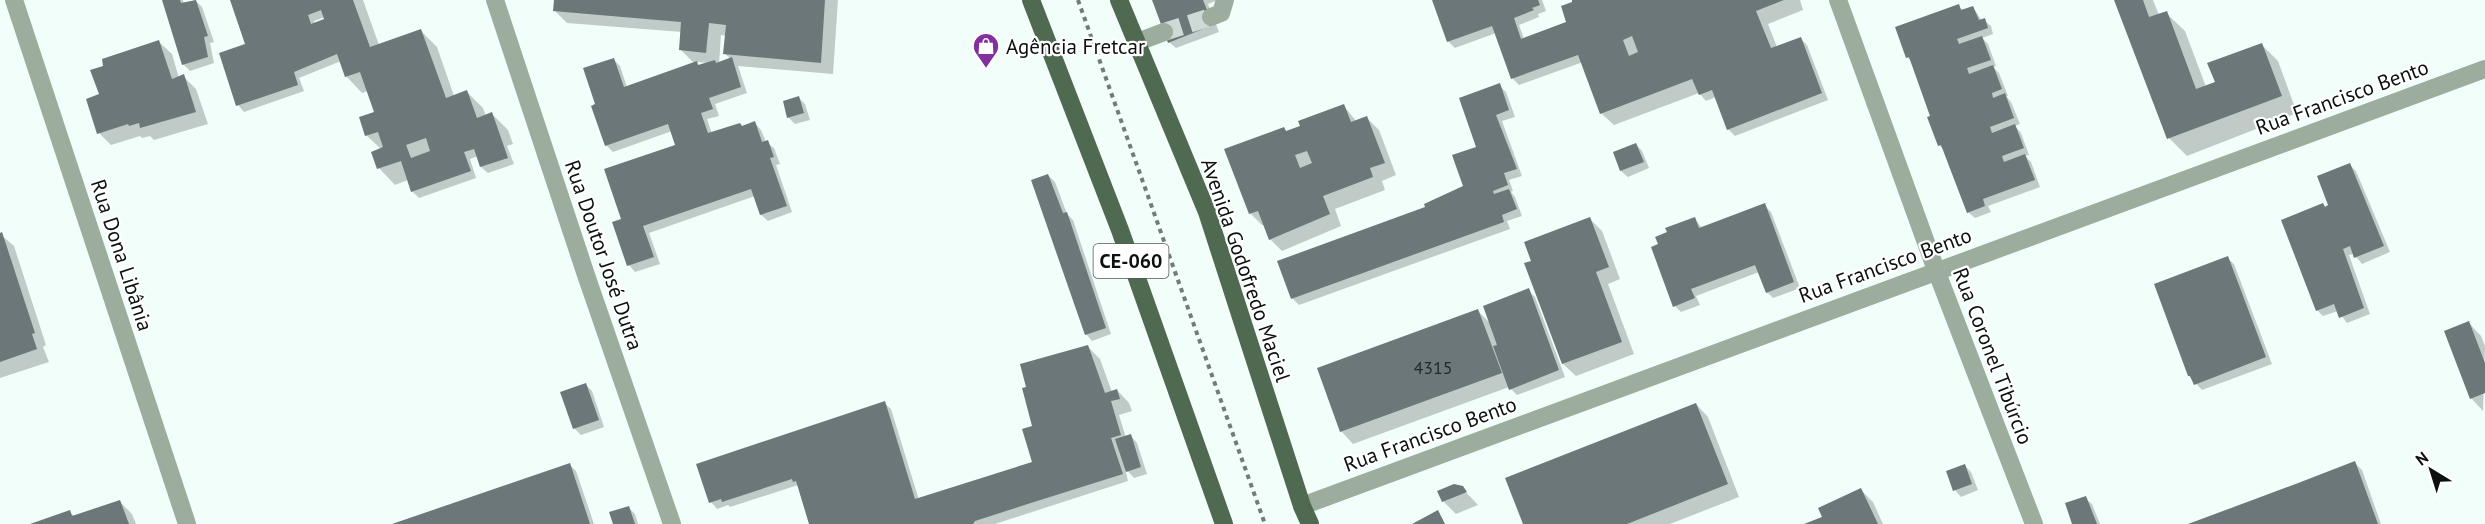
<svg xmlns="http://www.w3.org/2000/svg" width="2485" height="524" font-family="'PT Sans',sans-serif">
<rect width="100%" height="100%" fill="#f1fef9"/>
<path fill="#0003" fill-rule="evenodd" d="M163,0H183L184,4L195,0L202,7L214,42L210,43L214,63L190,71L183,64Z
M232,0H363L379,45L421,31L437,47L454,96L467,92L483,108L486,116L492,114L508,130L513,144L507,146L514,164L488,173L481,167L478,156L470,159L476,178L419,198L412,191L408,180L395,185L379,168L373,152L381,149L366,135L376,113L368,91L362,93L346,76L341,61L299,78L304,91L244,112L238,105L247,45ZM325,17L324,21L315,24L314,21Z
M555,0H838L833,74L738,66L747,93L715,104L719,116L707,119L712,134L755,123L761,130L766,142L774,148L780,164L776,165L792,212L768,221L761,215L755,196L649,233L660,264L635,272L629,265L623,220L677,146L672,131L613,152L606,145L597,105L614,60L620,66L627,87L695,64L681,50L682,32L567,23L554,10ZM721,35L726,36L725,54L731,59L719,64ZM696,62L709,63L700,66Z
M1154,0H1218L1208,4L1219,32L1176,48L1169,42Z
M1434,0H1542L1546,11L1538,14L1539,17L1519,25L1524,39L1566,23L1574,3L1573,0H1800L1803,10L1768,24L1777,47L1800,38L1807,45L1828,100L1735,136L1728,129L1716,97L1706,101L1699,93L1614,125L1601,113L1583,62L1519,85L1513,79L1496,33L1455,48L1448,41Z
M2115,0H2153L2159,15L2166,13L2185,31L2206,87L2214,84L2261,44L2278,61L2297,113L2187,156L2169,138Z
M1958,6L1964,11L1973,7L1982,21L1984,20L1991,26L1993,34L1982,38L1988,44L1996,66L1993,67L1999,73L2008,96H2006L2011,102L2020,124L2015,126L2021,133L2029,155L2025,156L2031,162L2040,187L1988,206L1991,212L1975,218L1968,212L1944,150L1939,145L1932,117L1913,63L1907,57Z
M159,42L172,54L179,78L183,76L196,89L208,124L154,140L150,136L142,138L140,136L111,145L99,133L100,95Z
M1499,85L1506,92L1515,117L1502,121L1522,176L1509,180L1513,191L1511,192L1515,197L1522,216L1507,221L1510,229L1299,305L1292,298L1427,208L1465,187Z
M799,98L805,104L810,120L795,124L788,117Z
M1343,105L1357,122L1367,118L1379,130L1396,175L1382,181L1385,190L1335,209L1341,226L1282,251L1270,239L1265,225H1262L1250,213L1287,132Z
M1636,144L1642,151L1649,168L1628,177L1621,171L1615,153Z
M2350,165L2356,171L2390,252L2362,264L2354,254L2349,255L2370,314L2347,323L2338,311L2323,316L2317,310L2323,205L2326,208L2330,206Z
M1048,175L1055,182L1067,214L1073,220L1111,334L1092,341L1086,334Z
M1764,205L1771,212L1800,288L1773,298L1767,292L1759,272L1696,296L1700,305L1681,312L1675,306L1660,245L1694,218L1702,228Z
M1590,219L1602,231L1620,279L1608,284L1634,354L1576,376L1563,364L1526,264L1533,262Z
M0,234L14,246L46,345L43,347L49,362L0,378Z
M2227,258L2234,264L2272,364L2202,390L2189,376Z
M1528,290L1535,297L1565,377L1517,395L1509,387L1353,444L1341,431L1478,311L1491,324Z
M2469,323L2481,336L2485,346L2483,411L2471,398Z
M1088,347L1100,359L1112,392L1117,390L1129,403L1132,411L1119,415L1126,438L1131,436L1137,443L1147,474L1134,478L1125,468L1128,481L995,524H811L798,485L730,507L728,505L717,509L711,502L884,403L891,409L919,500L1034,463L1035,426Z
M586,385L592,391L604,427L581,435L574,428Z
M1696,404L1708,417L1739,497L1670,524H1524Z
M2355,463L2362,470L2381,524H2191Z
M569,464L576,471L594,524H395Z
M1965,466L1971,472L1978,490L1961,497L1955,490Z
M1462,488L1478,505L1456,514L1443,501Z
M1860,489L1873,502L1883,524H1809L1824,518Z
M2085,498L2092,504L2100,524H2074Z
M120,502L132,514L136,524H33L70,512L75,517Z
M628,507L635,514L638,524H614Z"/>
<path fill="#6b7779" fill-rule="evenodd" d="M162,0H180L181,3L196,0L208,36L204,37L208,57L182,65Z
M230,0H353L370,47L421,29L446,98L467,90L477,118L492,112L508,158L480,167L474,149L464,152L471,171L411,192L401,161L377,169L371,152L383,147L378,132L365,136L359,117L374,112L360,72L345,77L337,54L294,72L298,85L236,106L219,53L245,44ZM321,10L324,19L311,24L308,15ZM426,138L430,151L411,158L406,145Z
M554,0H825L821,63L723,54L726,25L709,23L706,53L679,50L681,22L553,11Z
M1152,0H1203L1213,25L1168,43Z
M1432,0H1538L1540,5L1532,8L1534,10L1514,18L1521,39L1566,22L1561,6L1572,2V0H1784L1756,11L1771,48L1801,37L1822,93L1727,130L1712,90L1699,95L1692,79L1600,114L1578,55L1511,79L1492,26L1447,42ZM1632,36L1638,52L1629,56L1623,40Z
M2114,0H2143L2149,17L2167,11L2196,89L2215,82L2207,63L2262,43L2282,96L2167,139Z
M1959,4L1961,10L1973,6L1979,20L1985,18L1988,28L1957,39L1959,44L1982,36L1991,60L1967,68L1969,74L1993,65L2002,89L1992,93L1993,98L2005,93L2014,118L1990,127L1992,133L2015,124L2024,148L2002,156L2004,162L2025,154L2035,180L1983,199L1985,206L1967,213L1941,145L1938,146L1927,117L1930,116L1909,57L1906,58L1895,27Z
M159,40L172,79L184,74L196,112L140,128L139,123L129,126L128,124L97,134L86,99L99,94L90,70L103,66L102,59Z
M732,57L741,87L709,98L713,109L701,113L708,133L740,123L742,126L755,121L762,142L768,140L774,157L770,158L787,206L760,215L751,189L643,226L654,257L627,266L612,222L621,219L604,169L675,145L668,124L605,146L591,106L595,104L583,68L614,58L624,87L697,61L698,65L715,60L716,63Z
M1500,83L1509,110L1496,115L1517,169L1504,173L1508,185L1493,191L1494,194L1509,189L1517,209L1502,215L1504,222L1291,299L1277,261L1425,207L1424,204L1463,186L1452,155L1476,147L1459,98Z
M799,96L804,113L787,118L783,101Z
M1344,104L1351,122L1367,116L1385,163L1370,168L1373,177L1323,196L1330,214L1269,240L1258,211L1249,214L1224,149L1284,127L1286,131L1300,126L1298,121ZM1307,151L1312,163L1300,168L1295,155Z
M1636,143L1644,162L1620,171L1613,152Z
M2350,163L2384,246L2354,258L2350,246L2343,249L2364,308L2339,318L2334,304L2316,311L2281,220L2323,203L2325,207L2328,205L2317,176Z
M1048,174L1063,213L1067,212L1106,328L1085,335L1031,180Z
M1765,203L1794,282L1766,293L1755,265L1691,289L1695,298L1673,307L1651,247L1658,244L1655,237L1667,232L1665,228L1695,217L1699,228Z
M1590,217L1609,267L1596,272L1622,342L1562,364L1524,263L1531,261L1524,242Z
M2,232L35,333L32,334L37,349L0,362V233Z
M2228,256L2266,357L2194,385L2190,376H2188L2154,284Z
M1529,288L1559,370L1509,390L1493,346L1497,345L1483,306Z
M1478,309L1502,373L1340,432L1317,368Z
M2469,321L2485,363V393L2470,399L2444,331Z
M1088,345L1105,393L1117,389L1120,399L1111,401L1121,435L1111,438L1123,474L1034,502L975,521L973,524H809L796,481L793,482L792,479L722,502L721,499L709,503L696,464L885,401L915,499L1032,462L1022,429L1032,426L1022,388L1026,387L1020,364Z
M586,383L599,420L573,429L560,392Z
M1696,403L1728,484L1627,524H1523L1505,478Z
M1131,434L1141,467L1126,472L1115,439Z
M2355,461L2378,524H2188L2293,485Z
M570,463L590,524H392Z
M1965,464L1972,484L1953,491L1946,471Z
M1454,484L1463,486L1467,492L1442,502L1437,491Z
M1861,488L1878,524H1804L1822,517L1818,508Z
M2086,496L2097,524H2072L2065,503Z
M120,500L129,524H30L70,510L72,516Z
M629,506L635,524H613L609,512Z
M1438,510L1445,524H1412Z"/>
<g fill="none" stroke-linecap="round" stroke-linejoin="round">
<path stroke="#cfdad6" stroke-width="18" stroke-dasharray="18 9" stroke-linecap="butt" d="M1164,32L1211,17"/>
<path stroke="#737b78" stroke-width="4" stroke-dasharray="4.5 4.5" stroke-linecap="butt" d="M1078,0L1265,524"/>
<path stroke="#9cac9d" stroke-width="18" d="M14,0L187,524
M495,0L586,275L672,524
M1838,0L1936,270L2034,524
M1211,17L1221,13L1225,0
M1135,43L1164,32
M1302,506L2485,69"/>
<path stroke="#506a51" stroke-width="18" d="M1031,0L1120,230L1224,524
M1119,0L1207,212L1302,506L1310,524"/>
</g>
<defs>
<g id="shop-pin" transform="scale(1.35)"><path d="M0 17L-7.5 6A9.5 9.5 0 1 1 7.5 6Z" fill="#83309f" stroke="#fff"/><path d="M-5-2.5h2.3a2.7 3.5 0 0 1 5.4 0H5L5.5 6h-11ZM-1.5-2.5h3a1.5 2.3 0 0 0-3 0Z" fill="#fff"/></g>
</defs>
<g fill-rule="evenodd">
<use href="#shop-pin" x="986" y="46"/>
</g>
<g text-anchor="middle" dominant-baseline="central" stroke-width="4.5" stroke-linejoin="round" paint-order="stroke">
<g font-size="18" fill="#242a2a">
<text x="1433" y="367">4315</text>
</g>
<rect fill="#fff" stroke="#555857" stroke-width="1.5" x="1093.5" y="244" width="75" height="34" rx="4.5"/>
<g font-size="20" font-weight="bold" fill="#0c100f">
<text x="1131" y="261">CE-060</text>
</g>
<g font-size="21" fill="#0c100f" stroke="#fff" text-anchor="start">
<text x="1006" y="46">Agência Fretcar</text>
</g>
<g font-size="21" fill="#0c100f" stroke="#fff">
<text transform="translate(2342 97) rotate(-20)">Rua Francisco Bento</text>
<text transform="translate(122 255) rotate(72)">Rua Dona Libânia</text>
<text transform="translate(604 255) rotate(71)">Rua Doutor José Dutra</text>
<text transform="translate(1885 265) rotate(-20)">Rua Francisco Bento</text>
<text transform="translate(1246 270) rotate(71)">Avenida Godofredo Maciel</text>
<text transform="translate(1993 356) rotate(69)">Rua Coronel Tibúrcio</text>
<text transform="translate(1430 434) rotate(-20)">Rua Francisco Bento</text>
</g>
</g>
<g transform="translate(2431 470) rotate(322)" stroke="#ffffff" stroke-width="4.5" paint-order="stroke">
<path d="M0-4.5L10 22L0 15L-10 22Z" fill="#0c100f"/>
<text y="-9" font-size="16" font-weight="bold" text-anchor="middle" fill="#0c100f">N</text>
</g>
</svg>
